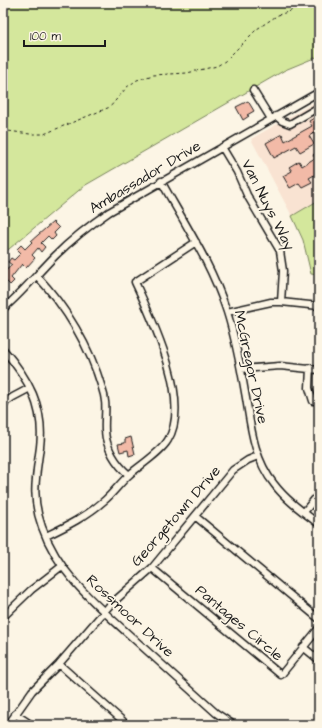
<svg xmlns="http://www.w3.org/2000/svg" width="322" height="728" font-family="'Architects Daughter',sans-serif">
<rect width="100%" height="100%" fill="#fcf5e5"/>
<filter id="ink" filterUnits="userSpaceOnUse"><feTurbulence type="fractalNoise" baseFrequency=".025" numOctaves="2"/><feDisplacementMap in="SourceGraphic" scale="8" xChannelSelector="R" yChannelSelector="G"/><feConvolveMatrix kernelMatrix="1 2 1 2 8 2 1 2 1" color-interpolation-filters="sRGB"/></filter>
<g filter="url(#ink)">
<path fill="#f9e3d2" d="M319,100V200L292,216L251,139Z"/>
<path fill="#d4e79c" stroke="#78825c" d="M3,3H319V56L285,70L84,186L3,254Z
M319,200V275L311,274L303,240L292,216Z"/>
<path fill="#f2baa7" stroke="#1c1c1c" d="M248,101L254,111L247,115L249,116L243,120L236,107Z
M319,115V130L309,136L314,144L300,152L296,146L274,158L266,143L282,134L285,141L312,126L309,121Z
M317,152L319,155V165L315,167L318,173L309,178L312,182L302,187L299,183L290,188L283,176L292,171L289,167L299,161L302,166L315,158L313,155Z
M53,222L59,228L54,233L56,236L52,240L48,236L41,243L45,247L41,252L38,248L32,255L35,258L26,268L22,264L11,278L14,281L10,285L4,279L5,278L3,275V273L12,265L8,262L11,258L14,260L21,253L17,249L21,245L25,249L32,242L31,241Z
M131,437L135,454L129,456L128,450L120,452L118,444L125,443V439Z"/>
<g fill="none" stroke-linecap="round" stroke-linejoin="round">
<g stroke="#1c1c1c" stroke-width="9">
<path id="minor" d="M253,90L271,119
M276,116L282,121L290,124L319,107
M222,147L237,172L247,195L280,251L283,271L281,302
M161,181C185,224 212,265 227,312C236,340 241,369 246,398C251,428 254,459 274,484C286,500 303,512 319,524
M37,276C66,307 90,347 102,388C108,405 104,415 105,431C106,448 116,464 129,475
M3,309C22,293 37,274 55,256C71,240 90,225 109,212L319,92
M227,312L271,302H281L319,306
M3,349C28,378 45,407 40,447C36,477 31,497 42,527C59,576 99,607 135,640C162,664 189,689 216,713L234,725
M310,368L309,388L313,401
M241,369L280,366L319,370
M3,404L13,397L30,388
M304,512L319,494
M195,516L319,619
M46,536C67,526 87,516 105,500C114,492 121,482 130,474C142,464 161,452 168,440C192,401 152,319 135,282L196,242
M152,568L281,675L319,628
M3,617L31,590L62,566
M303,647L319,660
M59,664L123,721
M15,714L32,725
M8,725L32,691L59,664L110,605L152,568L233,470L248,460L258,456"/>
</g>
<path stroke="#1c1c1c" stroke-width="1" stroke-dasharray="3 3" stroke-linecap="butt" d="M3,131H8L30,134H44L110,107L127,87L137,80L153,75L187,73L217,66L225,61L257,29L278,15L291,11L295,7L297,3"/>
<use href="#minor" stroke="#fcf5e5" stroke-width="6"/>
</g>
</g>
<g text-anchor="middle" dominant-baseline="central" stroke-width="4" stroke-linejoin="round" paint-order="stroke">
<g font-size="15" fill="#1c1c1c" stroke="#fcf5e5">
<text transform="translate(145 177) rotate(-31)">Ambassador Drive</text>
<text transform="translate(268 205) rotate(63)">Van Nuys Way</text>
<text transform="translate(251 367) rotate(78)">McGregor Drive</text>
<text transform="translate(176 516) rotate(-49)">Georgetown Drive</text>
<text transform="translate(130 616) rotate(43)">Rossmoor Drive</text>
<text transform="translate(239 623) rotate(40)">Pantages Circle</text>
</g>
</g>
<rect width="322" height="728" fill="none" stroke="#fcf5e5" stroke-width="16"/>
<rect x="8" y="8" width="306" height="712" fill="none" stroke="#1c1c1c" stroke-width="1.5" filter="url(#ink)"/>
<path d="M24 40v6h81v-6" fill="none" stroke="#1c1c1c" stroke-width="2"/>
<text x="30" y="40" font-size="12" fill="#1c1c1c" stroke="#fcf5e5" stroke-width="3" paint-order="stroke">100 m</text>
</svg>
